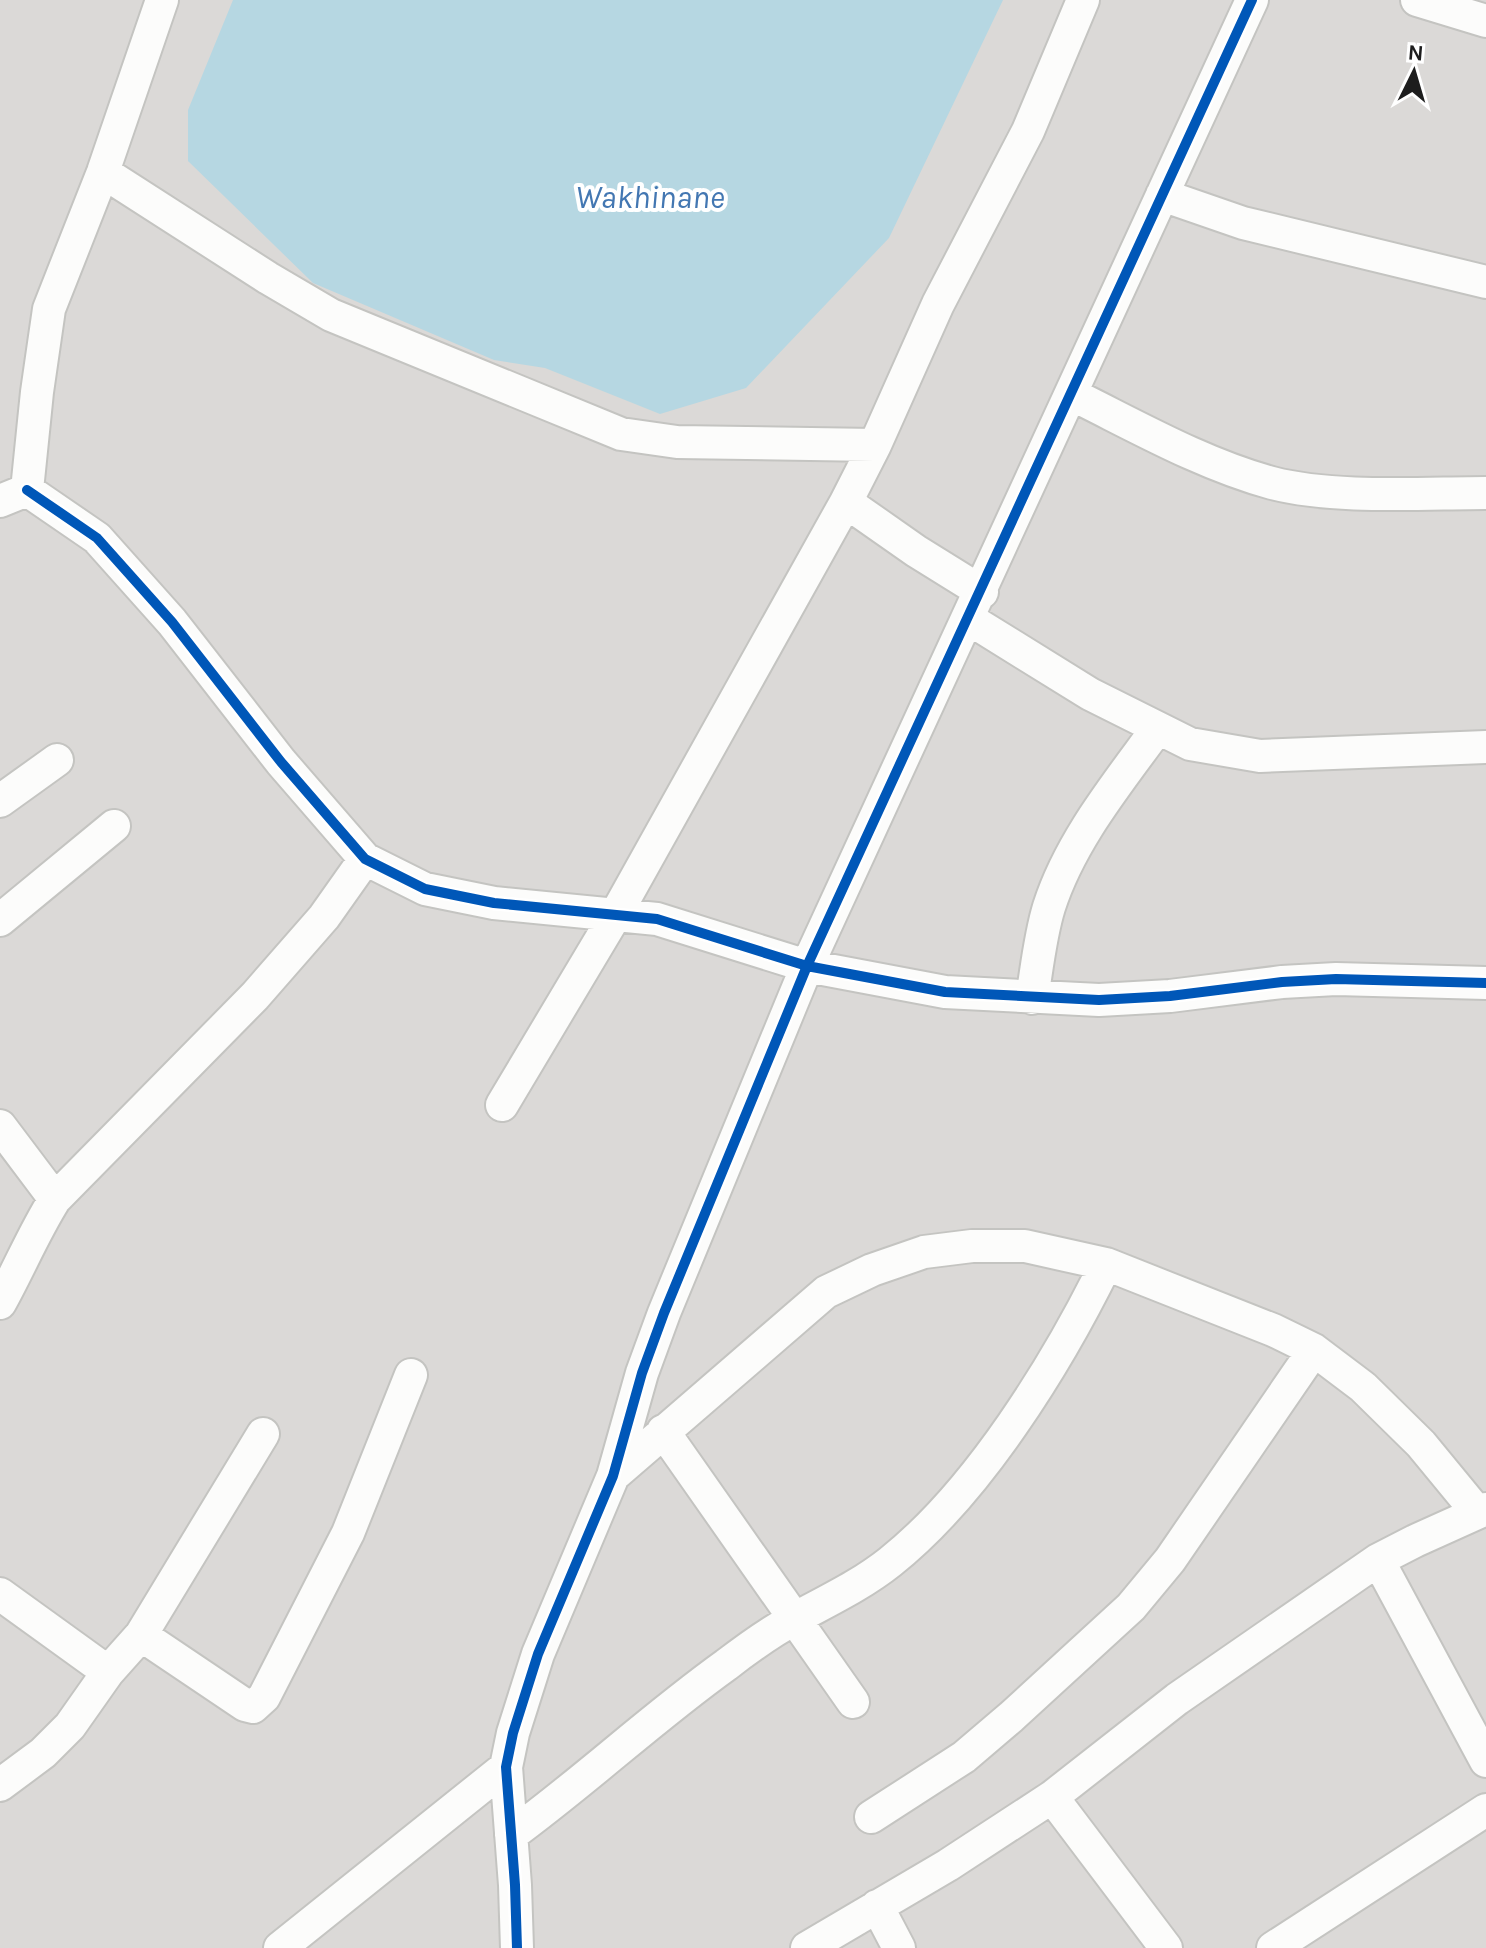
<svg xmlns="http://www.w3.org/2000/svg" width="1486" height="1948" font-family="Karla,sans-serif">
<rect width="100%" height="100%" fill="#eceae5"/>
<path fill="#dbd9d7" d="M0,0H1486V1948H0Z"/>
<path fill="#b6d7e2" d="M233,0H1003L889,238L746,388L660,414L545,368L494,360L313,283L188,161V110Z"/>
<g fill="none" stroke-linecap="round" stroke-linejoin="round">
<g stroke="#c4c4c1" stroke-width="36">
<path id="street" d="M1417,0L1486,21
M103,172L268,278L331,315L621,434L677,442L875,445L938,304L1028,131L1083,0
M1162,195L1243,223L1486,282
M1071,394C1136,426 1202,464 1272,483C1333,499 1422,493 1486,493
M875,445L846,502L916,551L982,592
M27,490L97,538L172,622L281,762L365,859L425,889L494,903L657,919L807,966L945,992L1099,1000L1170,996L1282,982L1336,979L1486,983
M0,501L27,490L37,392L49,309L103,172L162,0
M969,619L1090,694L1190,744L1260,756L1486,747
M0,801L57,760
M0,920L114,826
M1032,998C1037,968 1040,936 1049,907C1070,841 1117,784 1157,729
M502,1105L616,914L846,502
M0,1126L55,1199C34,1232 19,1269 0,1303
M55,1199L255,996L324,917L365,859
M663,1431L853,1702
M613,1476L826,1292L872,1270L924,1252L972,1246H1025L1106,1264L1273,1330L1314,1350L1363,1387L1421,1444L1477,1512
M1378,1560L1486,1761
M0,1594L108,1672
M141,1635L245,1705L253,1707L264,1697L348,1533L411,1375
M0,1785L43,1753L70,1726L108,1672L141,1635L263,1434
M1052,1797L1166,1948
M871,1817L964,1757L1011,1717L1131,1607L1170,1560L1314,1350
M511,1835C585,1781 652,1718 726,1665C748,1648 772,1631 796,1618C829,1600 861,1585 890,1562C978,1492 1057,1364 1106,1264
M877,1906L899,1948
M280,1948L506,1767
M517,1948L515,1885L506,1767L513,1733L538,1654L613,1476L642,1373L664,1313L807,966L1252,0
M807,1948L948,1865L1052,1797L1177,1699L1378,1560L1415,1541L1486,1509
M1273,1948L1486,1810"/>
</g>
<use href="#street" stroke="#fcfcfb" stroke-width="32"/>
<g stroke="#fff" stroke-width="15">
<path id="cycleway" d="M27,490L97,538L172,622L281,762L365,859L425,889L494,903L657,919L807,966L945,992L1099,1000L1170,996L1282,982L1336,979L1486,983
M517,1948L515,1885L506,1767L513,1733L538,1654L613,1476L642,1373L664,1313L807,966L1252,0"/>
</g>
<use href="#cycleway" stroke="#0057b8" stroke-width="10"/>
</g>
<g text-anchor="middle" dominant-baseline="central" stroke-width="8" stroke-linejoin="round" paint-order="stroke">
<g font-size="32" font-style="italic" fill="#4377b2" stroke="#fff">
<text x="650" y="197">Wakhinane</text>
</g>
</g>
<g transform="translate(1414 72) rotate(5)" stroke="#ffffff" stroke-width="6" paint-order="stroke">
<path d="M0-6L14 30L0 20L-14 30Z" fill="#1d1d1d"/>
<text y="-12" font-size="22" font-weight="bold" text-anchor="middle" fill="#1d1d1d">N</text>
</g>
</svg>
